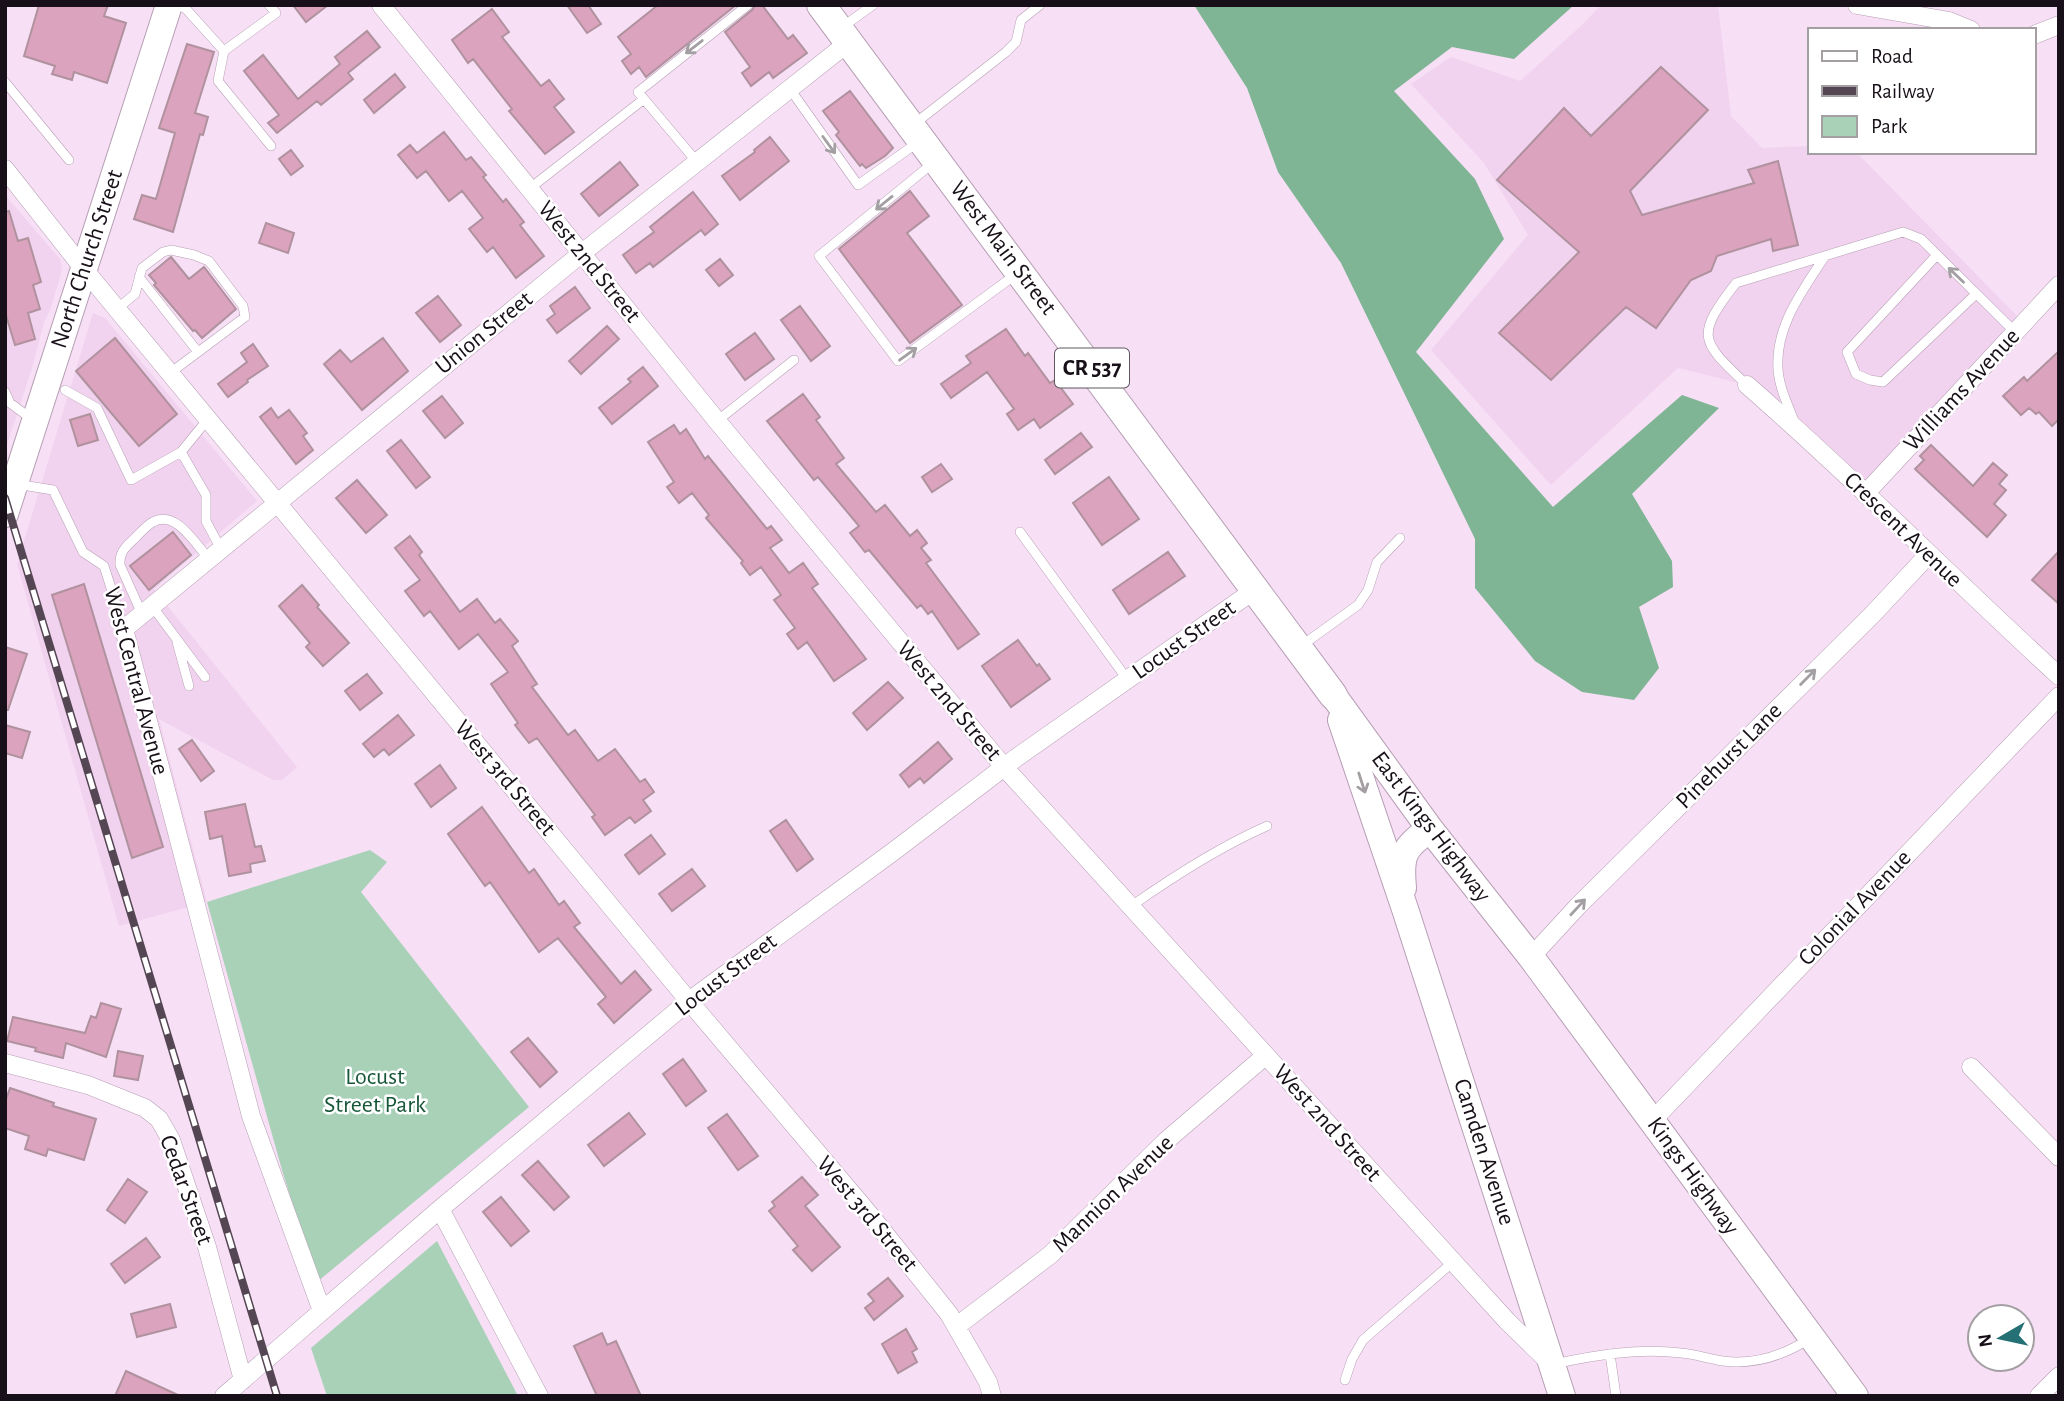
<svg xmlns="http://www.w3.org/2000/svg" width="2064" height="1401" font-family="'Alegreya Sans',sans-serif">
<rect width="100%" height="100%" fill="#f7dff5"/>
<path fill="#f1d3ef" d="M1601,5H1718L1731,116L1762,148L1810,146V152H1856L2024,323L1865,494L1747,385L1678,368L1551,485L1431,350L1528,235L1484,163L1411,84L1451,57L1520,81L1583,24Z
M5,195L60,259L62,270L51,308L44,322L33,365L5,451Z
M93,313L105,318L257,501L154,589L297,767L282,780H273L159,719L207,902L119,926L17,564Z"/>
<path fill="#a9d1b8" d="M370,850L387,862L361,892L529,1107L317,1282L282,1170L207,902Z
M437,1241L518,1396H327L311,1348Z"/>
<path fill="#7fb595" d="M1194,5H1574L1514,59L1452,47L1394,91L1475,179L1504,239L1416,352L1553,507L1682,395L1719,408L1632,494L1672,561L1673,587L1639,607L1659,668L1634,700L1582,692L1535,661L1475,588V539L1341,263L1278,172L1247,88Z"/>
<path fill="#dba3bd" stroke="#b0929f" stroke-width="2" d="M39,5H108L104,16L126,23L107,83L74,72L72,80L52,74L55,66L24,56Z
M293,5H328L306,22Z
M567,5H588L601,24L587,33Z
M658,5H736L646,77L639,67L631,74L622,61L631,54L618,37Z
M755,5H762L788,39L793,35L807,53L773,78L769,72L751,86L742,73L750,67L725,32L752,10Z
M492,9L509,32L502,37L541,86L549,80L564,99L554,107L574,132L545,154L509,111L512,109L473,59L468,63L452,40Z
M367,31L380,47L348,73L353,79L321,105L317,101L277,133L268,123L279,115L244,71L263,55L298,99L340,64L335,57Z
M187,44L214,52L195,113L208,117L203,135L200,134L173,232L134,219L142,195L156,199L175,133L159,128Z
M1661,67L1708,110L1630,191L1642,215L1754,183L1748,170L1778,161L1798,245L1773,251L1771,239L1717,256L1711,271L1691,280L1656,328L1626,307L1551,380L1499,333L1579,252L1497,180L1564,108L1591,136Z
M395,74L405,87L374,113L364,100Z
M850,91L893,148L885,156L866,168L862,164L860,166L836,135L839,132L823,111Z
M444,132L466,160L471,157L486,175L483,177L503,202L506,199L524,222L520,225L544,256L516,278L493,247L487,252L469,229L483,218L462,191L449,201L426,171L417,178L398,155L410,145L417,153Z
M770,137L789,161L740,200L722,176L755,152L754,150Z
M291,150L303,166L291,175L279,159Z
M620,162L638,185L599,216L581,194Z
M910,191L929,216L907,233L962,305L910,343L839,249Z
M693,192L718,224L705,235L701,230L653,267L650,263L636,273L623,255L654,232L650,227Z
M9,211L18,241L28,238L41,282L33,285L40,309L28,313L35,339L15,345L5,312V212Z
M266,223L294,233L288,253L259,243Z
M171,257L189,279L204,267L236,309L202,338L195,330L193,331L154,285L156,283L149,275Z
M720,259L733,275L719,286L706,270Z
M575,287L590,308L557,333L547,320L555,314L550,306Z
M438,296L461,325L440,342L416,313Z
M800,306L830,346L811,361L781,320Z
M607,326L619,339L581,374L569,361Z
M1006,329L1025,356L1028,353L1050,383L1055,380L1073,404L1040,428L1034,419L1018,430L1007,414L1014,409L987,372L951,398L941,384L971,363L966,356Z
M755,333L774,359L745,380L726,354Z
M115,338L177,414L139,446L76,371Z
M383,338L408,371L362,410L324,364L340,350L351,362Z
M253,344L268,366L247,380L248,382L228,397L218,384L247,362L241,353Z
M2059,351V419L2052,426L2039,412L2036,414L2029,408L2021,415L2003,396L2024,377L2027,381Z
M643,367L658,386L612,424L599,408L631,382L628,379Z
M803,394L820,417L816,420L844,458L836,464L876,512L885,505L910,536L917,530L927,543L921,548L931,560L926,563L979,634L958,649L932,611L928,614L921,605L917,608L869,550L865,552L850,533L859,526L818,477L814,480L767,421Z
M442,396L463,423L445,438L423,411Z
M271,408L278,418L289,410L307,433L303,436L313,450L296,464L260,417Z
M90,414L98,440L78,446L70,420Z
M674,425L680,434L686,429L705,459L708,456L767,529L771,526L782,540L770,548L789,573L803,563L818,584L812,588L866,659L834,681L807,642L798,649L787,634L795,628L774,600L781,595L761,567L750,575L741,563L743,561L706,518L709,515L692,493L679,503L667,487L674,482L648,442Z
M1081,433L1092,447L1055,474L1045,460Z
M401,440L430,477L416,488L387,451Z
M1931,445L1973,486L1993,463L2007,475L1999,484L2006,490L1994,504L2006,515L1987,537L1915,469L1924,460L1920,456Z
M941,464L952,479L932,492L922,477Z
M1109,477L1139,519L1102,545L1073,503Z
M357,480L387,515L366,533L336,498Z
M173,532L191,555L149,590L130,566Z
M410,536L422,552L419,555L460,612L477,599L495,623L500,619L518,641L512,646L537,684L532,687L568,735L575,730L598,761L615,749L640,782L645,779L654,792L643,800L651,811L635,823L630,817L605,835L592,817L595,815L537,738L529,743L515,725L518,723L491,684L508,672L478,634L459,649L430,611L424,616L405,591L420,580L395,548Z
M2059,551V604L2032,580Z
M1168,552L1185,576L1129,614L1113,590Z
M84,584L163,847L132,858L52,595Z
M302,585L319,605L317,607L349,643L323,666L306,647L310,643L279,606Z
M1018,640L1037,666L1039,664L1050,679L1011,707L982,666Z
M5,647L27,654L8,710H5Z
M367,674L382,693L360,710L345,691Z
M888,682L903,698L867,730L853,713Z
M398,715L414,735L389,755L384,749L374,757L363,744Z
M5,725L30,732L22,758L5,753Z
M192,740L214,771L201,781L179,749Z
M938,742L952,759L924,783L920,778L909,787L900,775Z
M440,765L456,788L431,807L415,784Z
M245,804L255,847L261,846L265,861L250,864L251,872L229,876L222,836L210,839L205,812Z
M482,807L529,873L534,869L559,905L564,901L580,923L574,927L621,984L635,971L651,990L614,1023L598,1004L606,997L558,938L539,952L490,882L485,886L448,834Z
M786,820L813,859L797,871L770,831Z
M651,835L665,854L639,874L625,855Z
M692,869L705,886L672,911L659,894Z
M101,1003L121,1009L106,1057L66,1043L63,1058L35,1051L36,1048L7,1041L13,1017L85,1033L91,1016L96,1018Z
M528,1038L557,1072L540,1087L511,1052Z
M118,1051L143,1056L138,1080L114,1076Z
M683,1059L706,1091L686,1106L663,1074Z
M10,1088L54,1103L53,1106L96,1119L84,1160L48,1149L46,1156L25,1149L29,1136L5,1128V1102Z
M629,1113L645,1134L604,1166L588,1145Z
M727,1114L758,1156L738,1170L708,1128Z
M538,1161L569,1197L554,1210L522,1175Z
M802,1177L818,1195L805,1206L840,1247L812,1271L793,1250L798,1246L769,1211L775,1206L772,1202Z
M128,1179L147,1192L125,1223L107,1210Z
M501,1197L529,1231L511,1246L483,1212Z
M146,1238L160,1257L125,1283L111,1264Z
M888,1278L903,1296L874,1320L865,1308L874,1301L868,1294Z
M170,1304L176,1327L137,1337L131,1314Z
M906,1329L917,1349L912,1352L917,1362L898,1373L882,1344Z
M602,1333L607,1345L616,1341L641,1396H597L574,1346Z
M126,1371L180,1396H115Z"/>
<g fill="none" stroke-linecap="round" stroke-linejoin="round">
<g stroke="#b69fb4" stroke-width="10">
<path id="service" d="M179,5L186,9L224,51L218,81L271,146
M841,28L873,5
M224,51L276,13L269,5
M5,82L69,160
M790,89L858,185L917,143
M913,125L1006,52L1016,42L1021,20L1040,5
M697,162L638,92L748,5
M933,163L819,256L898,361L1015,275
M529,189L644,99
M1936,256L1847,352L1856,374L1870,380L1883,382L1976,294
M139,277L198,352
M117,309L135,294L142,268L163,252L171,250L194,255L209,261L243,306L245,317L170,373
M1747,385C1701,341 1694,337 1736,283L1903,232L1921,239L2015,332
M65,390L97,408L131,480L181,452
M5,392L10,403L33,420
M208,419L181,452L206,495V521L221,549
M717,421L794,360
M1794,421C1788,405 1779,387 1778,369C1775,326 1803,290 1825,256
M16,484L53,490L83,552L104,566L124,629
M1020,532L1127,679
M152,606L205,677
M142,614L120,565C119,551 127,546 136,537C141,532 147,525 153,522C176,509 196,545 209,559
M177,642L189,686
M1301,646L1358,605L1368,590L1377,562L1400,538
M1130,907C1174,876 1219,847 1267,826
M1610,1354L1616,1396
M1554,1364C1595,1355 1638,1348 1681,1353C1695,1354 1709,1359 1723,1361C1754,1365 1784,1355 1809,1339
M1345,1380L1352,1359L1363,1340L1453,1262"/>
</g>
<g stroke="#b69fb4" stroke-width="19">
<path id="minor" d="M381,5L717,421L1004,767L1507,1321L1547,1360
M1857,5L1949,21L1971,30
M2034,35L2059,25
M5,169L83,268L689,1001L870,1215L949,1314L988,1382L992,1396
M1747,385C1854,478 1954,580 2059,676
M1865,494L2059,285
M1531,957L1578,906L1872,615L1928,555
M5,1063L88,1085L145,1108L159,1119L171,1140L207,1247L243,1380
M1971,1067L2059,1157
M1652,1121L2059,696
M440,1209L539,1396
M322,1311L251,1116L124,629L582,253L849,42
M957,1326L1050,1255L1167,1140L1265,1056
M224,1396L440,1209L689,1001L894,851L1016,758L1256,589
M2039,1396L2059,1376"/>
</g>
<g stroke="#b69fb4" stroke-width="28">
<path id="secondary" d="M5,514L169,5
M1333,695L1430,829L1531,957L1855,1396
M1341,720L1405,909L1562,1396
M1403,888C1400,855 1403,848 1430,829"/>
</g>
<g stroke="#b69fb4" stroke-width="30">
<path id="primary" d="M821,5L1333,695"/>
</g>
<use href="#service" stroke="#fff" stroke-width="9"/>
<use href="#minor" stroke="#fff" stroke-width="18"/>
<use href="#secondary" stroke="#fff" stroke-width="26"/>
<use href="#primary" stroke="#fff" stroke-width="28"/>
<g stroke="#544753" stroke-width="8">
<path id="rail" d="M5,498L277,1396"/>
</g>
<use href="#rail" stroke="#fff" stroke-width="5" stroke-dasharray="16" stroke-linecap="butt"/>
</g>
<defs><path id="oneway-shaft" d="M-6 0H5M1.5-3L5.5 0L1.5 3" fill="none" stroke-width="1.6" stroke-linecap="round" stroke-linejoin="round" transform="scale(1.75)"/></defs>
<g stroke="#a39fa3">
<use href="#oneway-shaft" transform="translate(694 47) rotate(142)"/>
<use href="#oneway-shaft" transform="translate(829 145) rotate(54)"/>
<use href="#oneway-shaft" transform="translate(884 203) rotate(141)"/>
<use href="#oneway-shaft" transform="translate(1956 275) rotate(-136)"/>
<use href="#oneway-shaft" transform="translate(908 354) rotate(-36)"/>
<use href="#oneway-shaft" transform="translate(1808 677) rotate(-45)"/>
<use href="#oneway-shaft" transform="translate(1362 783) rotate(72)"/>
<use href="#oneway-shaft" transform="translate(1578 907) rotate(-47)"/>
</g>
<g text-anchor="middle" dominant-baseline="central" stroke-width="5" stroke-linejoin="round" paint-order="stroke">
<rect fill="#fff" stroke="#5d585d" stroke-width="2" x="1055" y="348.5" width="74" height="39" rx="5"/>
<g font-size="23" font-weight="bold" fill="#181018">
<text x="1092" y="368">CR 537</text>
</g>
<g font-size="24" fill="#181018" stroke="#fff">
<text transform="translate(1003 248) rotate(53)">West Main Street</text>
<text transform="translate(87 259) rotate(-72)">North Church Street</text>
<text transform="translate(589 262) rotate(51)">West 2nd Street</text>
<text transform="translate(484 333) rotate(-39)">Union Street</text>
<text transform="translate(1962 390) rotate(-47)">Williams Avenue</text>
<text transform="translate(1903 530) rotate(44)">Crescent Avenue</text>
<text transform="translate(1184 640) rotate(-35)">Locust Street</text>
<text transform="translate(136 681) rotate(75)">West Central Avenue</text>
<text transform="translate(949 701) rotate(50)">West 2nd Street</text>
<text transform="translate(1729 756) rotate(-45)">Pinehurst Lane</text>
<text transform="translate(505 778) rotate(50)">West 3rd Street</text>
<text transform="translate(1431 827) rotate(53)">East Kings Highway</text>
<text transform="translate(1855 908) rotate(-46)">Colonial Avenue</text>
<text transform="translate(726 975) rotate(-37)">Locust Street</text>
<text transform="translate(1327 1123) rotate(48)">West 2nd Street</text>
<text transform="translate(1484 1152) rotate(72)">Camden Avenue</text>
<text transform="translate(1693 1176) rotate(54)">Kings Highway</text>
<text transform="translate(186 1190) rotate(70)">Cedar Street</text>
<text transform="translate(1113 1194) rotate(-44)">Mannion Avenue</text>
<text transform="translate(867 1214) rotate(50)">West 3rd Street</text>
</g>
<g font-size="24" fill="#165738" stroke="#fff">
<text x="375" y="1077">Locust<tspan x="375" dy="28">Street Park</tspan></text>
</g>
</g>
<rect width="2064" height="1401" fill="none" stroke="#181018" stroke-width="14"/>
<rect x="1808" y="28" width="228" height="126" fill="#ffffff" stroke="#a39fa3" stroke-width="2"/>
<rect x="1822" y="51" width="35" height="10" fill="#ffffff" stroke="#a39fa3" stroke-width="2"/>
<text x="1871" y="63" font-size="21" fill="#181018">Road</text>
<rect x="1822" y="86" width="35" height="10" fill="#544753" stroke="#a39fa3" stroke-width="2"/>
<text x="1871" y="98" font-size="21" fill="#181018">Railway</text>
<rect x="1822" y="116" width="35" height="21" fill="#a9d1b8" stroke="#a39fa3" stroke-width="2"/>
<text x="1871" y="133" font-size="21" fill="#181018">Park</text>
<g transform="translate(2001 1338) rotate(261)"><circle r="33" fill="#ffffff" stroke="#a39fa3" stroke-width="2"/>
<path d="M0-5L12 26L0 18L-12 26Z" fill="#257074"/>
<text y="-10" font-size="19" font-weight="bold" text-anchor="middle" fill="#181018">N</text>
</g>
</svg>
